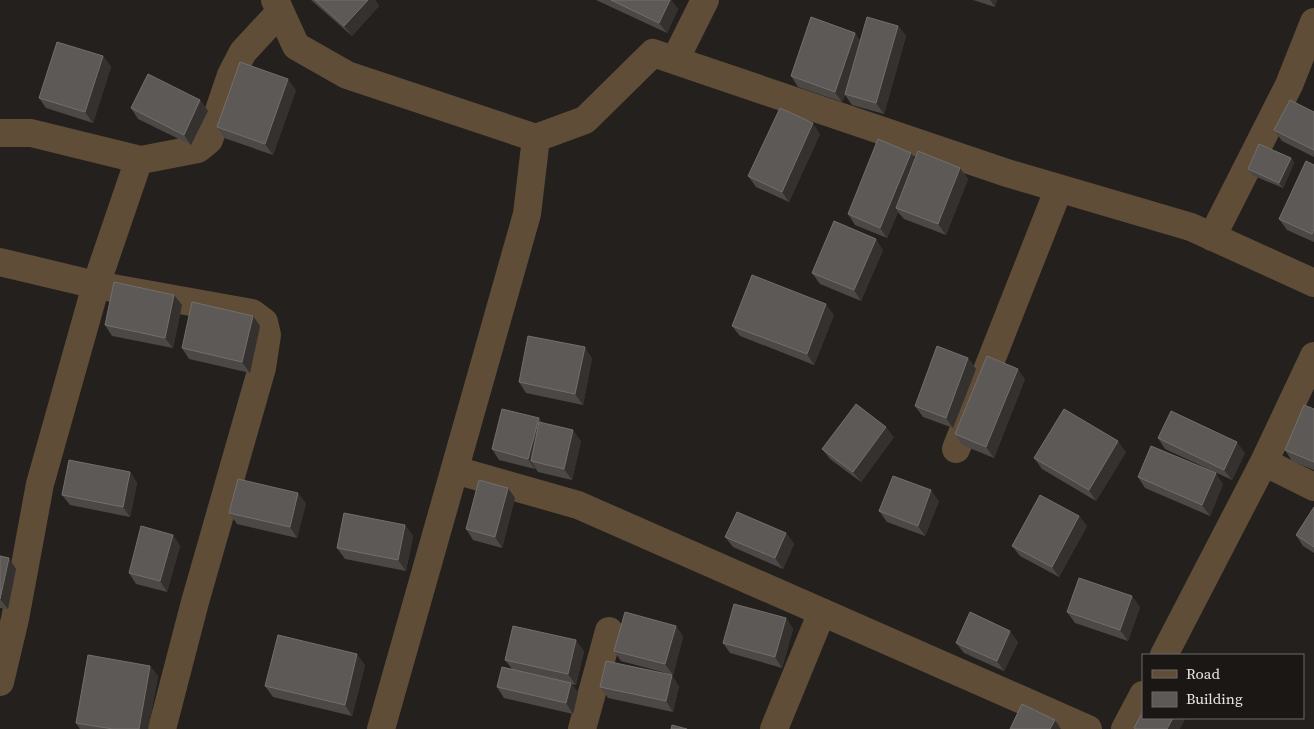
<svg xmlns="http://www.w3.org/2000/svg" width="1314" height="729" font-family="'Source Serif 4',serif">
<rect width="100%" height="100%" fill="#23201d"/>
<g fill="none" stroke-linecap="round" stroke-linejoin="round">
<path stroke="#5f4d38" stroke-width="28" d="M275,0L296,46L347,75L536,138L585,120L653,53L1007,173L1191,227L1314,283
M675,60L705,0
M0,133H31L141,160
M1212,237L1289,85L1314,22
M0,262L96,285L252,313L264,322L267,335L262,368L195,602L162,729
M956,449L1059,188
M1264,462L1314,487
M455,470L578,505L1088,729
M1164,655L1264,462L1314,356
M0,682L15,619L40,484L96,285L137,165L141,160L198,149L209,140L231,75L243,52L280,12
M381,729L527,214L536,138
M582,729L609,631
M774,729L822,612
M1125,729L1143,695"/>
</g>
<path fill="#4c4845" d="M311,0H375L379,6L352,36Z
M596,0H671L678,9L667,33Z
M973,0H997L995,7Z
M898,26L906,36L884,114L852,105L845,95L842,102L798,87L791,76L855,33L860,41Z
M103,56L111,67L93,123L46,108L39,98Z
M296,90L273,155L224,138L217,127Z
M200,100L208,111L191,145L138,119L131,108Z
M1314,112V157L1282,141L1274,130Z
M820,134L789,202L756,187L748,176Z
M911,153L915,159L960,168L968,179L946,235L904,219L898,212L887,238L855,225L848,214Z
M1291,158L1294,163L1283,188L1252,175L1248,169Z
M1314,165V242L1287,230L1279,219Z
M883,250L861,301L820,284L812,273Z
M182,305L173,348L112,336L105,325Z
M834,315L814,365L740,336L732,326Z
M253,316L260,326L250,373L189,359L182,348Z
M592,358L583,405L526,393L519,382Z
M968,358L976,369L953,428L923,417L915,406Z
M1025,379L994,458L962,445L955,434Z
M1314,409V470L1292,461L1285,450Z
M539,418L542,423L581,441L572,480L538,472L536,469H535L499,460L492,449Z
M894,437L861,482L830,459L822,449Z
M1158,438L1245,453L1232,480L1165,449Z
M1126,452L1096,501L1042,469L1034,458Z
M130,472L137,483L130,517L70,505L62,495Z
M1138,477L1223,484L1210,516L1145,488Z
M508,488L515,498L502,548L473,540L466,529Z
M939,501L925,536L887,522L879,511Z
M306,503L297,538L237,524L229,513Z
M1314,507V553L1303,546L1296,535Z
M1079,516L1087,526L1059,577L1020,556L1012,546Z
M405,525L413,536L406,571L345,559L337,548Z
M786,533L794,544L783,569L733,547L725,537Z
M173,535L180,546L167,592L136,584L129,573Z
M0,556L16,569L8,609L0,608Z
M1140,607L1128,641L1075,623L1067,612Z
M786,618L793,629L782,668L730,653L723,643Z
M676,626L683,637L673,675L621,661L614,651Z
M1018,642L1004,671L964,653L956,643Z
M584,651L576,685L572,684L578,693L573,714L504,698L497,687L512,669L505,660Z
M365,665L352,716L273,697L265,686Z
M150,666L158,676L148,729H80L76,723Z
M679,686L673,712L608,698L600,687Z"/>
<path fill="#34312e" d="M368,0H375L379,6L352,36L344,26Z
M670,0H671L678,9L667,33L659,23Z
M990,0H997L995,7Z
M898,26L906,36L884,114L876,103Z
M855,33L862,44L842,102L835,92Z
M103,56L111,67L93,123L85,112Z
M288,79L296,90L273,155L265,144Z
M200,100L208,111L191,145L184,135Z
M813,123L820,134L789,202L782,192Z
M911,153L918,163L896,208L898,212L887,238L880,228Z
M1291,158L1294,163L1283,188L1279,183Z
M960,168L968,179L946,235L938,224Z
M876,239L883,250L861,301L854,290Z
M174,295L182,305L173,348L165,338Z
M826,304L834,315L814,365L807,354Z
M253,316L260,326L250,373L242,362Z
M585,347L592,358L583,405L575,394Z
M968,358L976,369L953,428L946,418Z
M1018,369L1025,379L994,458L986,447Z
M539,418L546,428L531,461L536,469H535L528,459Z
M886,427L894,437L861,482L853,472Z
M573,430L581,441L572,480L564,469Z
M1118,441L1126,452L1096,501L1089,490Z
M1237,442L1245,453L1232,480L1224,470Z
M130,472L137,483L130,517L123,507Z
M1216,473L1223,484L1210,516L1202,505Z
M508,488L515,498L502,548L495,537Z
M931,490L939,501L925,536L918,526Z
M298,493L306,503L297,538L290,527Z
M1079,516L1087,526L1059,577L1052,567Z
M405,525L413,536L406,571L398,560Z
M786,533L794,544L783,569L775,558Z
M173,535L180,546L167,592L160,581Z
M9,558L16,569L8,609L0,599Z
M1132,596L1140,607L1128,641L1120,630Z
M786,618L793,629L782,668L775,657Z
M676,626L683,637L673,675L665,664Z
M1010,631L1018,642L1004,671L997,661Z
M576,640L584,651L576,685L568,674Z
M357,654L365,665L352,716L345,705Z
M150,666L158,676L148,729H139Z
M672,675L679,686L673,712L666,701Z
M571,683L578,693L573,714L566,703Z
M1173,718H1186L1180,729H1167Z
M1055,720L1061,729H1050Z"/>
<path fill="#5d5956" stroke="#736f6c" d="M315,0H368L344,26Z
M611,0H670L659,23Z
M811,17L855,33L835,92L791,76Z
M867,17L898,26L876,103L845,94Z
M57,42L103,56L85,112L39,98Z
M240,62L288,79L265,144L217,127Z
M148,74L200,100L184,135L131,108Z
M1290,100L1314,112V150L1274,130Z
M780,108L813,123L782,192L748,176Z
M878,139L911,153L880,228L848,214Z
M1259,144L1291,158L1279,183L1248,169Z
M918,151L960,168L938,224L896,208Z
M1306,161L1314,165V229L1312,234L1279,219Z
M834,221L876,239L854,290L812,273Z
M752,275L826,304L807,354L732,326Z
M114,282L174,295L165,338L105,325Z
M192,302L253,316L242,362L182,348Z
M528,336L585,347L575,394L519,382Z
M937,346L968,358L946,418L915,406Z
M987,356L1018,369L986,447L955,434Z
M856,404L886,427L853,472L822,449Z
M1304,405L1314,409V462L1285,450Z
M502,409L539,418L528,459L492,449Z
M1064,409L1118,441L1089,490L1034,458Z
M1171,411L1237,442L1224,470L1158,438Z
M539,422L573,430L564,469L531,461Z
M1151,446L1216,473L1202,505L1138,477Z
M69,460L130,472L123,507L62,495Z
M893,476L931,490L918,526L879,511Z
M238,479L298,493L290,527L229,513Z
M479,480L508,488L495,537L466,529Z
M1040,495L1079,516L1052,567L1012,546Z
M1314,507V547L1296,535Z
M737,512L786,533L775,558L725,537Z
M344,513L405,525L398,560L337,548Z
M141,526L173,535L160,581L129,573Z
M0,556L9,558L0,599Z
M1079,578L1132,596L1120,630L1067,612Z
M734,604L786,618L775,657L723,643Z
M625,612L676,626L665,664L614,651Z
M970,612L1010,631L997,661L956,643Z
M513,626L576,640L568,674L505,660Z
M278,635L357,654L345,705L265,686Z
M88,655L150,666L139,729H113L76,723Z
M606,661L672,675L666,701L600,687Z
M502,667L571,683L566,703L497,687Z
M1022,704L1055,720L1050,729H1010Z
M1143,711V718H1173L1167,729H1136L1134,728Z
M672,725L687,729H671Z"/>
<rect x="1142" y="654" width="162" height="65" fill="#1a1714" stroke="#6d6a67"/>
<rect x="1152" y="670" width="25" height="8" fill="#5f4d38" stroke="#6d6a67"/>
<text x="1186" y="679" font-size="15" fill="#e9e7e4">Road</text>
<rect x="1152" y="692" width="25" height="15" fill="#5d5956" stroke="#6d6a67"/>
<text x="1186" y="704" font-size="15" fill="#e9e7e4">Building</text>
</svg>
